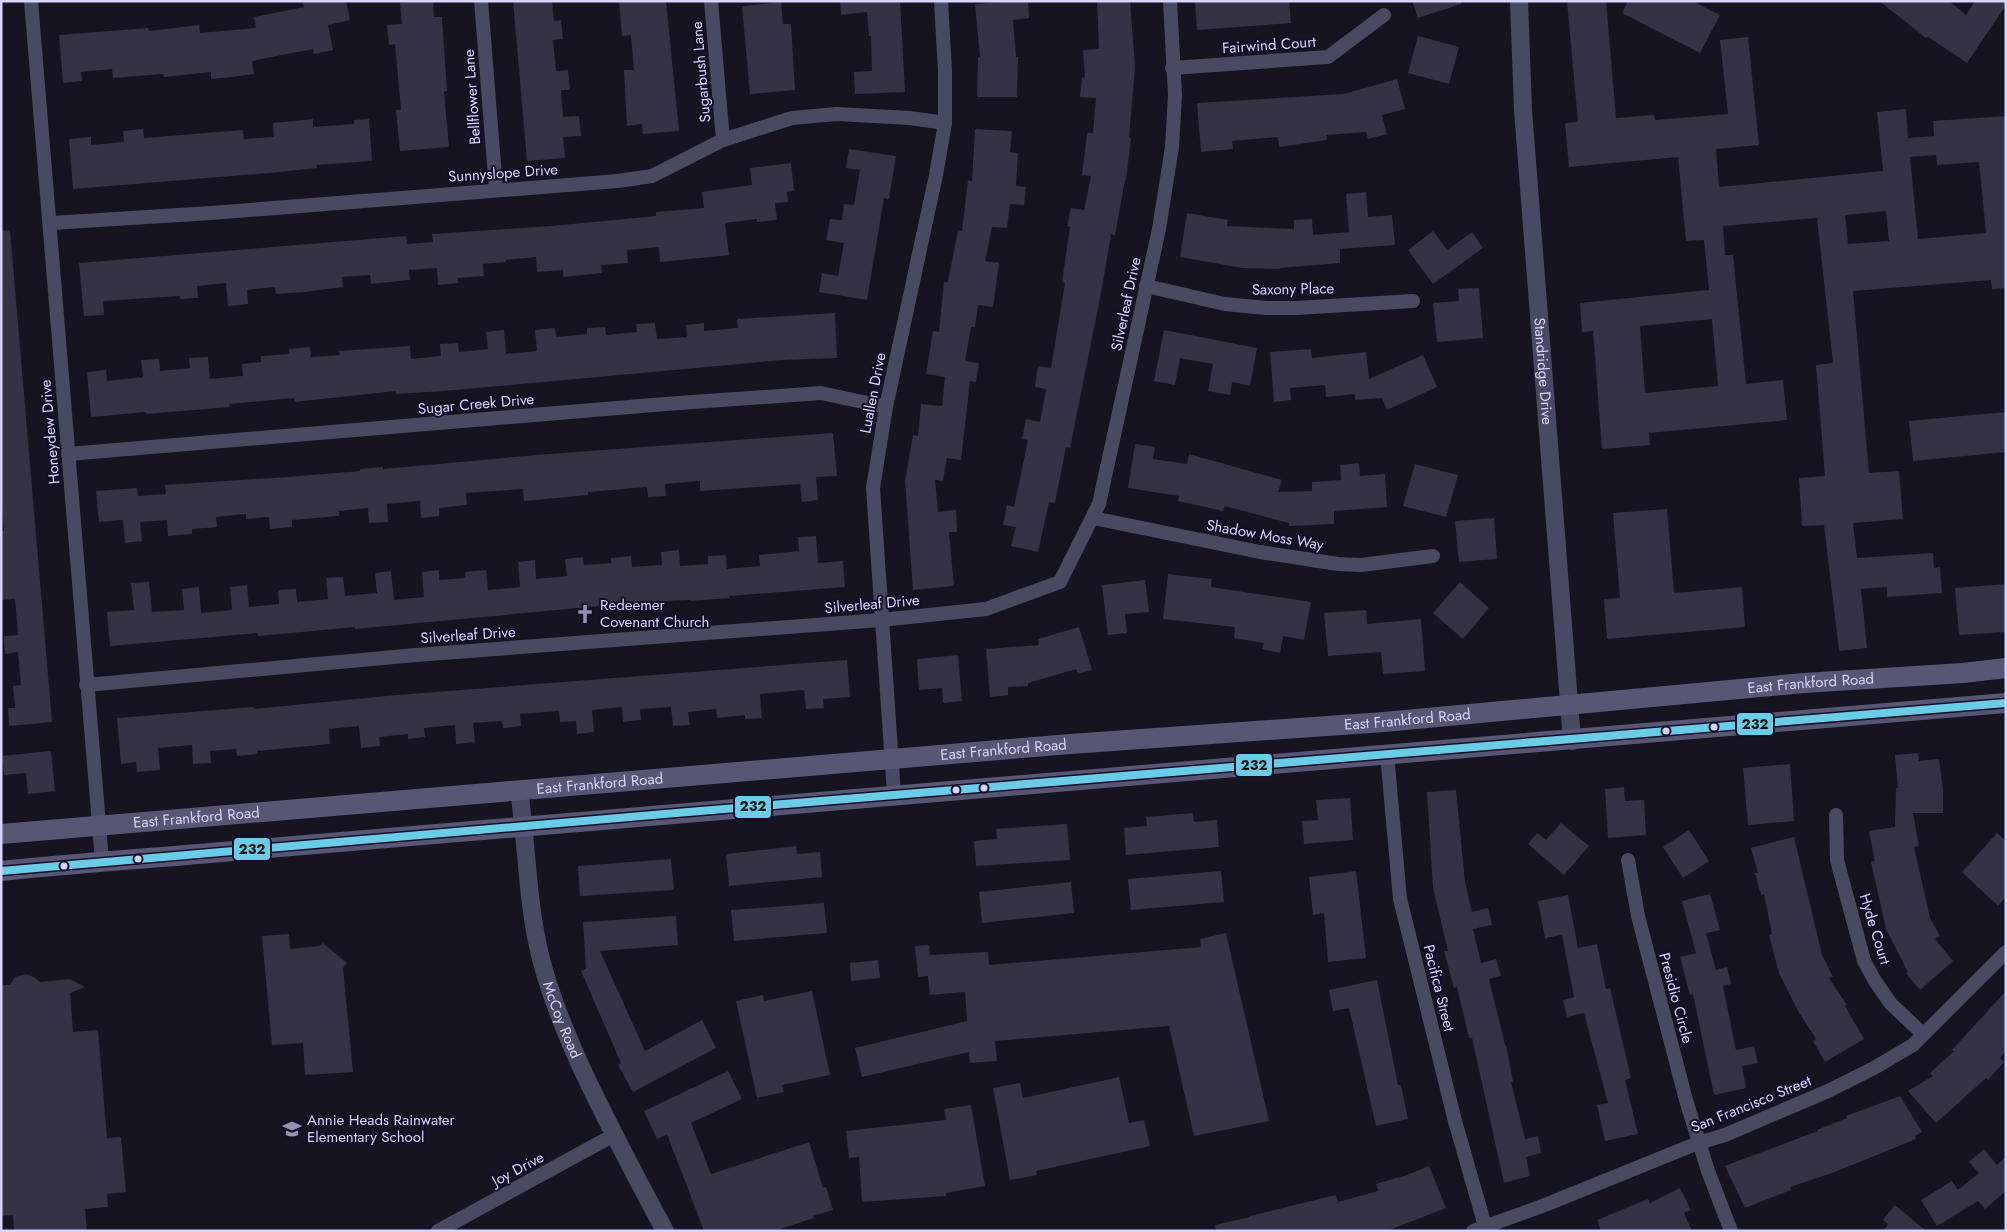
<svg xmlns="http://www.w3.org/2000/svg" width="2007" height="1232" font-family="Jost,sans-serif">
<rect width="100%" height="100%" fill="#161421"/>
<path fill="#343243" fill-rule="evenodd" d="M302,1H346L350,20L328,25L333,50L314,54L313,49L252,61L254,74L232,77L211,79V72L164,77L163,74L113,78L112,69L81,72L82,81L63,83L59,35L148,28L149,31L199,25L200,33L256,28L254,17L304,7Z
M416,1H433L434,17H442L447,91L444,92L449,147L400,151L396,110H401L395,44L389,45L387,25L402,24L400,3Z
M513,1H552L554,21L561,20L563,39L553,40L556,71L568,70L570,90H561L563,117L579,116L581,136L563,137L565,158L527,161Z
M619,1H666L679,131L643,134L642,124L627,126L624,70H634L631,35L622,36Z
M840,1H900L905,92L855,94L854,72L872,71L871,36H869L867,12L841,15Z
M1012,1H1028L1029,18L1013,20L1016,57H1018L1017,97H977L978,57H980L975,4Z
M1097,1H1130L1135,67L1129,137L1131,138L1126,180H1125L1115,235L1111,234L1102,288L1070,448L1066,447L1055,503L1049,502L1038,552L1011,546L1016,527L1003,525L1007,505L1014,507L1028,440L1022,439L1026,419L1040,422L1046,389L1035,387L1038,366L1051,368L1065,283L1062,282L1070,227L1067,226L1071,208L1084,210L1091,176L1082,175L1087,133H1093L1096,98L1080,97L1082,77L1085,78L1083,50L1099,49Z
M1195,1H1289L1291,23L1197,30Z
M1412,1H1461V4L1418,18Z
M1567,1H1606L1616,118L1654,115L1655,120L1728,114L1720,40L1748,37L1759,145L1716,149L1719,187L1883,171L1877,112L1906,109L1908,138L1934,136L1933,121L2006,116V288L1992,289L1991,280L1853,291L1869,473L1899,471L1903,519L1853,523L1857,558L1933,553L1934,568L1940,567L1942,593L1887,597V587L1861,589L1867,648L1839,651L1824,525L1802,526L1799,478L1825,476L1816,365L1833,363L1817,218L1723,226L1725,255H1733L1746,384L1783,380L1787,420L1649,433L1650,445L1602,449L1593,331L1582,332L1580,303L1709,290L1704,240L1686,241L1678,157L1569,167L1565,123L1578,122ZM1936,155L1937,165L1979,162L1986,233L1918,239L1910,157ZM1886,211L1889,241L1848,244L1845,215ZM1712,319L1718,386L1645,393L1640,326Z
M1628,1H1692L1720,15L1700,53L1622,13Z
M1879,1H1949L1966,15L1975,1H2006V5L1967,63L1928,37L1926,38Z
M781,2L783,24H791L795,90L750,94L742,6Z
M1418,36L1459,47L1449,84L1408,73Z
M1397,79L1405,109L1382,115L1387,134L1368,139L1366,132L1326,135L1327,140L1279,147L1278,137L1232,141L1233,149L1201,152L1197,103L1344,94Z
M313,119V127L354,124V120L369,119L372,161L317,165V168L269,173L73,189L69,139L91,137V145L124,142L123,131L143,129L144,138L243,130L244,139L274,137L273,123Z
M975,129L1012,131L1010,152L1018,153L1016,186L1026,187L1024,205L1010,204L1007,228L992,227L985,261L999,263L993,307L978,305L975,327H971L965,361L979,363L976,382L970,381L961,460L947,458L943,481L935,480L938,512L956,510L957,532H949L954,586L913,590L905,481L913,435L918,436L921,404L942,406L945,377L926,374L933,331L939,332L944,282H948L958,230L962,231L968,180L972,181Z
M849,149L896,156L889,199L884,198L867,300L819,292L822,273L838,276L844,243L826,240L830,219L842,220L844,204L854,205L860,170L846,168Z
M791,163L794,191L787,192L788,202L775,203L777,220L757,222V219L725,223L729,255L660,262L659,247L627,250L628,263L601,265L602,273L563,277V270L537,272L536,257L506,260V262L483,264L484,276L458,278V283L438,285L437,268L409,270L410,280L371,284L370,275L342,277L343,287L304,292L276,294L275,287L247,290L248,304L228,306L226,283L197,286L198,298L180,299V296L103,301L104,315L84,316L79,263L406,236L407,244L433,242L432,234L551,226L656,216V212L704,208L702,192L752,185L750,168Z
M1366,192L1368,217L1392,215L1395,245L1340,249V263L1280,268V269L1242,268L1180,257L1187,213L1228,220L1227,226L1294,229V220L1312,219L1313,235L1349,232L1346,194Z
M10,230L52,722L9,726L8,708H15L13,686L21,685L18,652L5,654L4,636L18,635L15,599L1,600V531H4L1,495V231Z
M1433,231L1447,250L1472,232L1483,248L1433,284L1408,250Z
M1479,288L1483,338L1437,342L1433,303L1459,301L1458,289Z
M835,313L837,358L782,360L444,391L396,394V391L294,402V398L229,404L230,407L146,414V412L91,417L87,372L106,370L107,381L143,377L141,360L159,359L160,371L190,368L189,358L208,357L210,379L243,376L242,364L261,362V356L290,354L289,349L310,347L311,357L340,355L339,351L410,346L411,359L441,356L440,344L458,343L459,352L488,349L486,332L504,330L506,354L537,351L535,330L555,328L556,337L587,334V328L605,327L606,335L637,332L636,324L655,323L657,339L687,337L686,325L704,323V331L738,328L737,319Z
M1164,330L1257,348L1250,386L1232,382L1230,395L1208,391L1213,364L1180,358L1175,385L1154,381Z
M1311,349L1312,358L1366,352L1369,379L1423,355L1437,387L1387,410L1382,398L1355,400V394L1326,397L1325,385L1290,388L1291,400L1274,402L1270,352Z
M2006,412V452L1913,461L1909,421Z
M833,433L837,476L816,477L818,500L802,502L800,484L700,491V481L665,484L666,496L648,497L647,487L588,492V495L524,501L523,489L466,493L467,505L439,508V516L421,518L420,501L387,504L388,522L369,523L368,508L339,511V516L292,520V527L270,529L269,517L246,519V514L216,517L217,527L192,529V534L168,536L167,520L140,522L142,541L125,543L123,520L99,522L96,491L137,488L138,496L166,494L165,485L288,477L360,471V469L383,467V469L536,455Z
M1135,444L1155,447L1153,459L1187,464L1189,454L1282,480L1278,492L1312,491V482L1341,480L1340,465L1359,463L1360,476L1385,474L1387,507L1334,511V524L1289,526V523L1225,506L1223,511L1178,501L1179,496L1128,488Z
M1415,464L1458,475L1446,517L1403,506Z
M1667,509L1674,593L1742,587L1745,627L1607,639L1604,599L1620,598L1613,513Z
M1494,518L1497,559L1459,562L1455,521Z
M816,536L818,563L843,561L845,587L729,596L730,598L690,601V600L642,602L355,629V627L258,636V633L110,646L107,612L134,610L131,583L149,582L152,612L184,610L182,589L199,587L201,613L232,610L230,587L247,585L249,607L279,604L278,590L296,589L297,602L328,599L326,578L343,577L345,596L377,593L375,573L391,571L394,600L424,597L422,572L439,570V580L466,578L465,572L486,570L488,590L520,587L518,562L535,560L536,579L567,576L565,559L583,557L584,565L611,563V558L631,556L632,567L662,565L661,552L679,550L680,566L708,564V556L726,555L727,569L760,566L759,555L799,551L798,537Z
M1168,574L1212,579L1211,587L1311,602L1304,640L1283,636L1280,653L1262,649L1264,643L1234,638L1235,627L1163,619Z
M1145,580L1149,612L1125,614L1127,633L1108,635L1102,585Z
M1460,582L1489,608L1463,639L1433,613Z
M2006,584V632L1959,635L1955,588Z
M1366,610L1367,624L1421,619L1425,671L1383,674L1381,652L1328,656L1324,613Z
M1079,627L1092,670L1078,674L1076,669L1028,683V686L1008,687V695L990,697L986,649L1039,645L1038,639Z
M958,655L962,701L943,703L942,688L919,690L917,659Z
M847,660L850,697L823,699L824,708L806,709L804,690L760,694L762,718L745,719V715L717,718L716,709L688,712L690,725L673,726L671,707L640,709L641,720L623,722L622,707L592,710L594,732L577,734L576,721L560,722L559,711L520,714L521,726L503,728L502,721L473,723L475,742L456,744L455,725L424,728L425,737L408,739V734L379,737L380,746L361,748L359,726L329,729L330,744L257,751L258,754L237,756L236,749L210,751L211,763L193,764L192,745L158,748L160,770L137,772L136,762L121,764L117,718L253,707L254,709L397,695Z
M51,751L55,791L28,794L26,773L4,775L2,756Z
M1918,753L1919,761L1939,759L1943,789V813H1913L1919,846L1914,847L1930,918L1940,936L1935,939L1953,961L1920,990L1906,973L1908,972L1886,929L1871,862L1875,861L1869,831L1895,827L1896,788H1898L1895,755Z
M1790,764L1794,821L1748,825L1743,768Z
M1624,787L1625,801L1644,800L1646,835L1608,838L1605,789Z
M1456,790L1465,882L1472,912L1488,908L1492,925L1473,929L1481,963L1496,959L1501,976L1489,979L1505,1045H1506L1513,1082H1511L1525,1139L1538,1136L1541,1153L1526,1157L1530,1176L1504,1183L1472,1038H1469L1457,987L1454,988L1444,951H1448L1433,888L1427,792Z
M1350,798L1353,840L1304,844L1302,821L1318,820L1316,800Z
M1193,813L1194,822L1217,820L1219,847L1126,855L1124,828L1147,826L1146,817Z
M1561,823L1589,846L1564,875L1528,844L1537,833L1546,840Z
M1067,824L1070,860L976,866L974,841L997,839L996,829Z
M1689,830L1709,861L1683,878L1663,847Z
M1997,833L2006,841V897L1998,906L1962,872Z
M1794,837L1822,955L1833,977L1829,978L1847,1005L1845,1006L1864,1039L1825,1062L1813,1041L1816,1039L1798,1011L1779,973L1769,935L1772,934L1764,894L1761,895L1755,873H1758L1751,848Z
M796,846L797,854L820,852L822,877L729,886L726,854Z
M671,859L674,890L580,896L578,866Z
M1221,871L1224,902L1131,910L1128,879Z
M1356,871L1366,958L1328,962L1324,913L1313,915L1309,877Z
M1071,882L1074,913L982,923L979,892Z
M1710,894L1720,930L1706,933L1716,970L1727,967L1731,984L1723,986L1736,1050L1754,1046L1758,1063L1742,1066L1746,1088L1714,1095L1693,994L1690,995L1680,957L1696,953L1682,901Z
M1568,895L1578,948L1597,944L1606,989L1610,988L1631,1078L1625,1080L1638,1134L1605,1141L1597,1105L1608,1103L1584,1013L1567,1017L1563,1000L1574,997L1562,935L1545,938L1538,901Z
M824,903L827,933L734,941L731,910Z
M676,916L678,945L600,951L645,1051L702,1020L716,1048L633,1092L618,1065L621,1063L581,971L586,969L583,922Z
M1226,933L1269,1121L1194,1136L1169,1026L995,1041L997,1061L970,1063L969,1052L862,1077L855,1048L967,1021L965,992L930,995L928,976L918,977L915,946L929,945L930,955L988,952L989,965L1201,947L1200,939Z
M289,934L290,949L319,946L323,943L347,963L343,968L353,1072L305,1075L303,1043L272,1045L262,936Z
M878,960L880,978L851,981L850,963Z
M25,974L34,977L40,982L70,979L85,987L70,993L73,1032L98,1030L107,1138L121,1137L126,1192L107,1194L108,1207L85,1209L87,1231H14L13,1215L1,1216V985H10L15,977Z
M1377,980L1398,1085H1401L1408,1119L1376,1126L1349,1008L1333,1011L1329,990Z
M812,991L830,1075L782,1085L784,1092L757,1098L736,1001L763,995L764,1001Z
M2006,991V1050L2000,1058L2004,1062L1988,1080L1986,1078L1936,1123L1908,1091L1933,1076L1930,1073L1954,1051L1952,1050Z
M728,1071L742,1099L691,1123L711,1174L809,1142L823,1188L826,1187L833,1210L813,1216L814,1218L774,1231H704L667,1134L657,1139L644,1111Z
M1119,1077L1129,1123L1144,1120L1150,1146L1036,1171L1037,1175L1010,1180L993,1088L1020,1083L1023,1098Z
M1900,1096L1922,1132L1915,1136L1916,1139L1835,1172L1790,1187L1791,1190L1745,1208L1725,1166L1818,1131L1817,1130L1847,1118L1846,1116Z
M971,1105L985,1186L946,1193V1196L862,1202L859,1157L849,1158L846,1131L946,1120L944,1109Z
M1984,1149L1997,1165L2006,1156V1191L1985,1209L1978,1201L1937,1226L1921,1200L1952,1181L1958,1190L1979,1173L1969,1162Z
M1429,1166L1446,1208L1387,1231H1216L1215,1225L1250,1217V1216L1336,1195L1338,1202L1378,1191L1376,1184L1399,1177L1400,1178Z
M1680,1188L1691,1210L1684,1213L1692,1231H1601L1597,1220L1648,1199L1650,1203Z
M1895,1205L1926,1231H1883L1888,1224L1883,1220Z"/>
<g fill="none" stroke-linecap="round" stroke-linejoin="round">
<path stroke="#4a4962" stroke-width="14" d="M31,1L102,861
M481,1L496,189
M711,1L723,140
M1172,68L1328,57L1384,15
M51,223L211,213L618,181L652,176L723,140L792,118L837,114L910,118L945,123
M1146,286L1225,304L1266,308H1296L1413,301
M68,454L665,404L821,393L886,407
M1093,518L1260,552L1338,564L1361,565L1433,556
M86,685L416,655L881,620L986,609L1060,582L1099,504L1159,229L1172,147L1175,95L1170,1
M1387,754L1400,899L1455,1121L1485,1226
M894,794L873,488L886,407L936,175L945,123V72L941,1
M1836,815L1837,860L1864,961L1875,981L1891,1004L1923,1034
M1628,860L1638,916L1686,1100L1708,1171L1731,1231
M438,1231L614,1135
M1473,1231L1545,1205L1698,1143L1725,1135L1828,1091L1874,1068L1913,1045L2006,952"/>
<g stroke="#4a4962" stroke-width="18">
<path id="s1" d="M1519,1L1523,110L1572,741"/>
<path id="s2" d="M519,790C527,845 527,901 540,955C551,1000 570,1044 590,1086C614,1135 639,1183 665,1231"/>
</g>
<g stroke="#575674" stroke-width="20">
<path id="s3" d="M1,834L1070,744L1384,722L1804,683L1963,673L2006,668"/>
<path d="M1,871C78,863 156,858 233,851C824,798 1415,755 2006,703"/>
</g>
<g stroke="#130f26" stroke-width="11">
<path id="bus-1" d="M1,871L676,813L2006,703"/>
</g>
<use href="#bus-1" stroke="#6bcce7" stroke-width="8"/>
</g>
<defs>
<g id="church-bare" transform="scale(1.5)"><path d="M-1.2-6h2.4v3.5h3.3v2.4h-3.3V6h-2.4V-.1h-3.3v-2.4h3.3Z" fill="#9591b1" stroke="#130f26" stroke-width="2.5" paint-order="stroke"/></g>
<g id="school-bare" transform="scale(1.5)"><path d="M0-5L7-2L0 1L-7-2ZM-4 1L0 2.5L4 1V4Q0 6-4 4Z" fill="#9591b1" stroke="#130f26" stroke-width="2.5" paint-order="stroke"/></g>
</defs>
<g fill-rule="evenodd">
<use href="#church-bare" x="585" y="614"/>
<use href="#school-bare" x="292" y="1129"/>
</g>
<g fill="#d9d4ff" stroke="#130f26" stroke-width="2">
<circle cx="1714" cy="727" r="4.5"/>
<circle cx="1666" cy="731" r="4.5"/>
<circle cx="984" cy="788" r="4.5"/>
<circle cx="956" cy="790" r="4.5"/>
<circle cx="138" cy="859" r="4.5"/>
<circle cx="64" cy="866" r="4.5"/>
</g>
<g text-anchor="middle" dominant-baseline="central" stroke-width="4" stroke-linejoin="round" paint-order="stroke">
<g font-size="15" fill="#d9d4ff" stroke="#130f26">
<text transform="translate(1269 45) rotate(-4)">Fairwind Court</text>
<text transform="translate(701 72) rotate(-95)">Sugarbush Lane</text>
<text transform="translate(472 97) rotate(-94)">Bellflower Lane</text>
<text transform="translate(503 173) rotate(-4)">Sunnyslope Drive</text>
<text transform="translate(1293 289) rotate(-1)">Saxony Place</text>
<text transform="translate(1126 304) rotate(-78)">Silverleaf Drive</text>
<text stroke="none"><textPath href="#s1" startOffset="371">Standridge Drive</textPath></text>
<text transform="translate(873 393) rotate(-79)">Luallen Drive</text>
<text transform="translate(476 404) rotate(-5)">Sugar Creek Drive</text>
<text transform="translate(50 432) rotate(-95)">Honeydew Drive</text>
<text transform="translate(1265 535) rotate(10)">Shadow Moss Way</text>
<text transform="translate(872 604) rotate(-5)">Silverleaf Drive</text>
<text transform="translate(468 635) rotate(-4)">Silverleaf Drive</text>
<text stroke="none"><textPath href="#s3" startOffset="1816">East Frankford Road</textPath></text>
<text stroke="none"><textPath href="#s3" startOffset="1411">East Frankford Road</textPath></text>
<text stroke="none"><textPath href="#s3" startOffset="1006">East Frankford Road</textPath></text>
<text stroke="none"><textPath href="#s3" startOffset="601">East Frankford Road</textPath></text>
<text stroke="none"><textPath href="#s3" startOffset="196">East Frankford Road</textPath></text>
<text transform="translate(1875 929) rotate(73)">Hyde Court</text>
<text transform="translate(1439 988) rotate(76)">Pacifica Street</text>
<text transform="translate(1676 998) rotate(75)">Presidio Circle</text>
<text stroke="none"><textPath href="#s2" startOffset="235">McCoy Road</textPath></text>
<text transform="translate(1751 1104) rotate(-22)">San Francisco Street</text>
<text transform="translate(518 1169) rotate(-28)">Joy Drive</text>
</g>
<g font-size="15" fill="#d9d4ff" stroke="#130f26" text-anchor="start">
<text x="600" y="605">Redeemer<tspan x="600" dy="17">Covenant Church</tspan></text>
<text x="307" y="1120">Annie Heads Rainwater<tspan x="307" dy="17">Elementary School</tspan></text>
</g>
</g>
<g stroke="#130f26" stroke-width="2">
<rect x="1736" y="712" width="38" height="24" rx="5" fill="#6bcce7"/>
<rect x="1235" y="753" width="38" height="24" rx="5" fill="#6bcce7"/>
<rect x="734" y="795" width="38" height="24" rx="5" fill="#6bcce7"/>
<rect x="233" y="837" width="38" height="24" rx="5" fill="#6bcce7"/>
</g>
<g font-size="14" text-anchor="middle" font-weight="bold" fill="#111">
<text x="1755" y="729">232</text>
<text x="1254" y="770">232</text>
<text x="753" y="811">232</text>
<text x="252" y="854">232</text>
</g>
<rect width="2007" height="1232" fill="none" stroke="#d9d4ff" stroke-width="5"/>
</svg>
